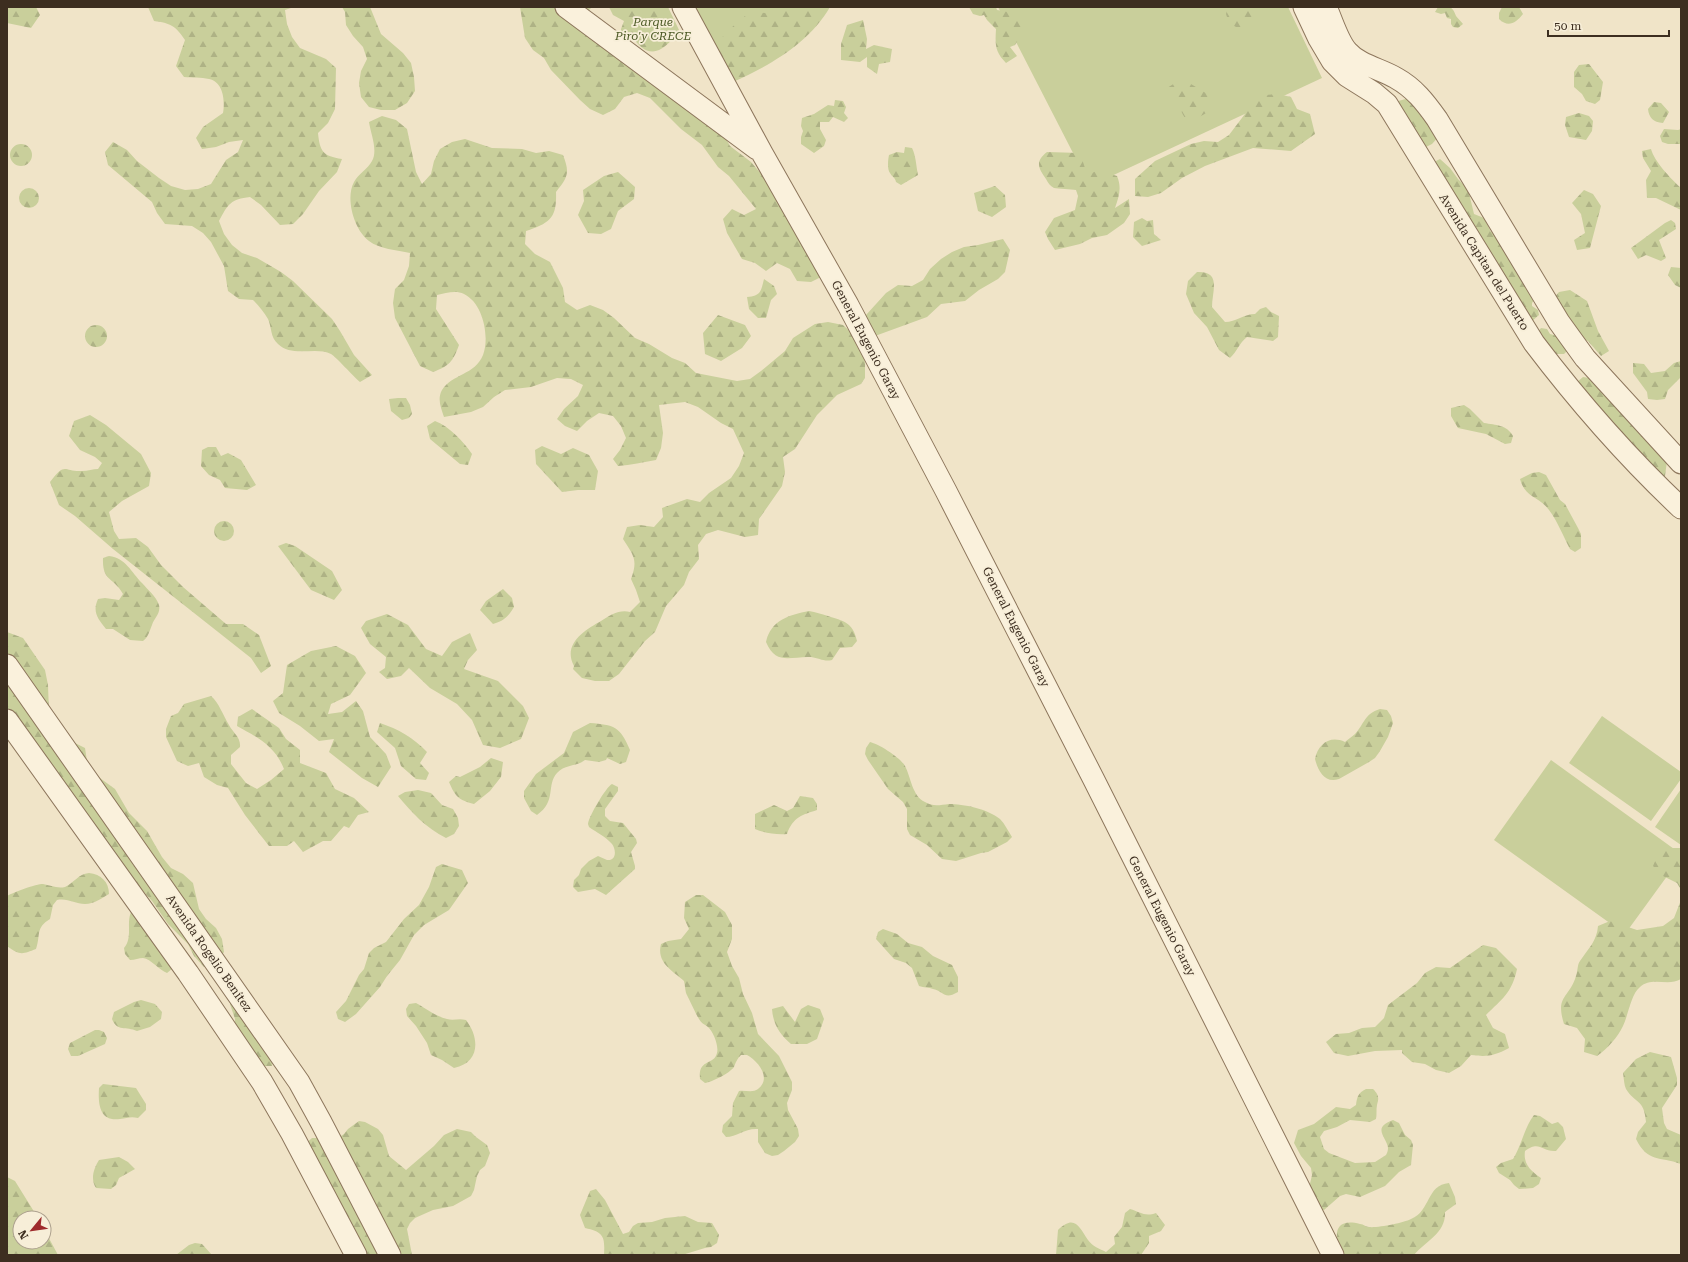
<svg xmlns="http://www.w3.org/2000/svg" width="1688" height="1262" font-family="'Roboto Serif',serif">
<defs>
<pattern id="forest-firs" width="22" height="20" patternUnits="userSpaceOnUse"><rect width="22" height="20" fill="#c9cf9b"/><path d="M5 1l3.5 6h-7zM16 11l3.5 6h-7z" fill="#aeb285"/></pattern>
</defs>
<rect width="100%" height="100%" fill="#f0e4c8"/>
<path fill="#c9cf9b" d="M695,7H808L720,53Z
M998,7H1288L1322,78L1090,186Z
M1602,716L1681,772V779L1651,821L1569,763Z
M1551,760L1681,854V857L1625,934L1494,840Z
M1681,789V845L1655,827Z"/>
<path fill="url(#forest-firs)" d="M7,7H36L40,15L31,28L7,23Z
M148,7H294L285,10L287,24L292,37L300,48L326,59L336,68L335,109L328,123L318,133C320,152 323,156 342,159L337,172L319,191L303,214L293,224L280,225L261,205L250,197C231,199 228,204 219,221L224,234L232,245L242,253L257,258L281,272L293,281L332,319L340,331L354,355L372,375L360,382C353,376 336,357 331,354C316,346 292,358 278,344C270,337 272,328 268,319C264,312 259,306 253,300L239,299L228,291L224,266L211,242L203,233L192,226L165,224L157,213L152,202L108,165L105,152L113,142L127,150L137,161L159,178L171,186L185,190L198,189L211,184L226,160L238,152L243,140L229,142L216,147L202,149L196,138L203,127L223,113C225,102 224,82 209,79C201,77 192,78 184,77L176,66L185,40C176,26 170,23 154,21Z
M342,7H370L381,34L403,53L411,63L414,77L415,91L407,103L395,110H381L369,107L361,97L359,83L361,71L367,59L363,47L353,36L346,25L345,12Z
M520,7H592L587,12L723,133L730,146L751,162L768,182L823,276L811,282L797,281L790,269L777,263L766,271L755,263L742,259L727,233L723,219L732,209L744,215L756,209L729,176L718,167L702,145L681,129L650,98L637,93L624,97L615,109L603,115L590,109L580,100L551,70L544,58L533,50L525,38Z
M609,7H668L679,30C664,53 647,62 631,34L621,36V29L624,21L613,15Z
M785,7H830C809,43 771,65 733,82L716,60V43C726,35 741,15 752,13C765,11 773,17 785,7Z
M969,7H996L997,10L1021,14L1027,25L1015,45L1010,47L1017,56L1006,63C995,52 995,45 996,29L987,20L984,15L980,16L973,14Z
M1228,7H1268L1247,27H1236L1229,23L1226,14Z
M1438,7C1449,7 1452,5 1456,16C1458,19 1461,21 1463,24L1458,28L1453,27L1451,24V19L1447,18L1445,13L1441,14L1435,12Z
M1502,7H1519L1523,14C1516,23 1508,28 1499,19V13Z
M863,20L867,39L866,49L874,45L892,49L890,62L879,64L877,74L867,67V57L860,62L841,60V44L847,25Z
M1589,64L1603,82L1600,100L1595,104L1586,101L1582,94L1574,87V72L1579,65Z
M1178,81H1186L1209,95V108L1208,112L1194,120L1185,118C1179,108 1176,97 1163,94L1164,90Z
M1278,94L1291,97L1297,109L1310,114L1315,134L1291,151L1253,148L1205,166L1182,178L1161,193L1148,197L1135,196V179L1155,161L1191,144L1204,141L1218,142L1229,135L1254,102L1265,95Z
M1413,97L1440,135L1432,144L1422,149L1391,103Z
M835,100L843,101L846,107L844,113L848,118L844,122L833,117L829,122H820V129L826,140L824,146L814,153L801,144V137L803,131L801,126L802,118L814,114L828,105L834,106Z
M1654,102L1661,103L1669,112L1663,123C1653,122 1649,118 1648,109Z
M1579,113L1589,116L1593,121L1592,131L1586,140L1569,137L1565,125L1566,117Z
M382,116L396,120L407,129L416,172L422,184L431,174L434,161L440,149L452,142L465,139L492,148L522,149L536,153L549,151L563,155C570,173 568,177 556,192C557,218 550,223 526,231L525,244L535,254L550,262L563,288L565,302L577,310L590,305L603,310L614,318L635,338L649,344L672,358L685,363L696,373L737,381L750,379L761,371L785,351L793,338L815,324L828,322L843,325L854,335L860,348L865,362V378L861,384L837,395L817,415L795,449L783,457L785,472L782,486L759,519L758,535L745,537L718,530L706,534L698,545L699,559L689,572L684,585L666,606L655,632L645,641L619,674L609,681H595L582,678L573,669L574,666C562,644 585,630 601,621C610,615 620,609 630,612L640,602L636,590L631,579C638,560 634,556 623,539L627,527L640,525L654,527L663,517L662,508L687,499L700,502L709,493L731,478L739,466L744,453L733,429L721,423L698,407L685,402L659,405L663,433L661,448L656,460C643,462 631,465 618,466L613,459L620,450L626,438L621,426L613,416L599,413L587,421L577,431L565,426L557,419L564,409L578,396L583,385L571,379L557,378L531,387L505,390L494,397L483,407L471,412L444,417C441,408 437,399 442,390C452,374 475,375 483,355C490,337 483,303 464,294C456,290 446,293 437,295L436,309L459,345C453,362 449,366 433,372L420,366L395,318L393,303L395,289L404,280L409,266L410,253C397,250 379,249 369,241C354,230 345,198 354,182C358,174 368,169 372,161C378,150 371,135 369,122Z
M1664,129L1678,130L1681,129V144H1668L1662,142L1660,136Z
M10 155a11 11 0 1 1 22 0a11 11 0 1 1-22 0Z
M905,147L912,148C916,156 916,165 918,175L901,185L896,182C895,177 892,177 890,173C887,169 888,160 889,155L897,152L904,153Z
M1651,149C1654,161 1671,179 1681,188V210L1656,198H1647L1646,180L1651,171L1643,158L1642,151Z
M1047,152L1080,153L1086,171L1092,173L1098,170L1117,176C1122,188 1119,196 1115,208L1129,199L1130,214L1124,223L1107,235L1092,238L1080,244L1055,250L1048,239L1045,232L1054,218L1075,210L1078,196L1076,190C1071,189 1058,189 1054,188C1050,186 1048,183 1046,179C1038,168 1035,161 1047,152Z
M1440,159L1450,168L1458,179L1468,189L1474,214L1484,218L1491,232L1498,233L1514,269L1525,277L1534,300L1532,303V306L1538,310L1539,315L1531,322L1439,182L1443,175L1437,168L1434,162Z
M618,172L635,187L634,199L618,211L611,229L601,234L588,233L578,215L584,201L583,190L604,176Z
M995,186L1005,195L1006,207L992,217L978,211L974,193Z
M19 198a10 10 0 1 1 20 0a10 10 0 1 1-20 0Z
M1584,190L1593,194L1601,206L1590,248L1577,250L1574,240L1585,233L1581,214L1572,203Z
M1142,218L1147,221L1153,220L1154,234L1161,240L1142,246L1133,237L1134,222Z
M1671,220L1675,223L1676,229L1659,240L1666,258L1661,261L1646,255L1638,259L1631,248L1665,223Z
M1003,239L1010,250L1005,272L998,279L979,290L965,301L941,304L927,317L875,336L867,329L866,315L886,293L898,285L912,286L923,280L930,269L941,259L952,252L964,247L978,245Z
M1671,267L1681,268V288L1675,285L1668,275Z
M1197,272C1222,271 1212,291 1212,307L1225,322C1236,322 1244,314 1255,314L1260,309L1266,307L1271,312L1279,316L1278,337L1273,341L1247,337C1239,343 1237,352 1230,358L1219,350L1207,327L1194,313L1186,294L1188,281Z
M764,279L774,286L777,294L771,300L766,318H758L749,309L747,297C761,296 761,291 764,279Z
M1570,290L1587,301L1598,331L1609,351L1601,356L1588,341L1581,339L1553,299L1559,292Z
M718,315L745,325L751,336L742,348L721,361L705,354L703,333Z
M85 336a11 11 0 1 1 22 0a11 11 0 1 1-22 0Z
M1541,328L1547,329L1550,334L1557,336L1568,350L1564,354H1555L1536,334Z
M1681,361V377L1668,390L1665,399L1657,400L1648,399L1647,392L1633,373V363L1644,364L1651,373L1665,371L1674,363Z
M1583,377L1589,378L1667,461L1665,476L1658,479L1576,383Z
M398,398H406L410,405L412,414L409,418L402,420L391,411L389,399Z
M1464,405L1470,409L1484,423C1496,425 1507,425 1513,436L1511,443L1505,444L1486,434L1458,428L1451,416V408Z
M90,415L106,425L141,454L151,473L149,486L122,501L109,512L114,531L119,539L136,538L148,547L161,565L183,587L226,624H243L259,635L271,666L261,673L251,658L113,549L75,516L59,505L50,482C66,461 63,472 82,471C88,471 93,469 98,469L102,463L95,457L80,450L69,436L74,421Z
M435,421C450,427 463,441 472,454L468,465L460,464L430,439L427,426Z
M542,446L561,454L573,448L589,455L598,471L595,490H578L562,492L536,464L535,450Z
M208,447H216L221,456L228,453L241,460L256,485L247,490L225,488L220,480L209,475L201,466L202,450Z
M1539,472L1546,475L1560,500L1565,504L1578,528L1581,534V548L1575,552L1570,549C1563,536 1558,522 1549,510C1539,496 1525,498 1520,479L1532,473Z
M214 531a10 10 0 1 1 20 0a10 10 0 1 1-20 0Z
M286,543L295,546L332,571L342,590L334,600L311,590L278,546Z
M109,556C126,558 131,572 142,583C148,590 156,596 159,605C161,614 154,618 152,625C149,632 149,636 143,641L130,640L113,629H106C98,619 92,612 98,599L105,598L119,600L123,594C114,577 102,582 103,558Z
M503,589L512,598L514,607C508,617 504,621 493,624L480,610L486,601Z
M809,611C816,612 821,614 828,616C843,621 853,622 857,641L852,647L840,648L832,660C824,662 819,658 811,657C791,656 776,666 766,642C771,620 789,615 809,611Z
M387,614L408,625L426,649L442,656L452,642L470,633L477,650L468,660L464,669L498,681L523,706L529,718L521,739L500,748L483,745L472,720L457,704L430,688L409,668L401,676L387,679L379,672L385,668L386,657L370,644L361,628L366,621Z
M7,632L23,638L45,670L48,685L49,712L61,736L85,748L87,761L93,773L115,789L129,813L147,831L162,857L171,868L183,874L193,883L199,909L206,919L216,928L222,939L224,952L216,963L204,967L194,956L188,944L168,924L152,901L124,870L7,718Z
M336,646L355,656L366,673L350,695L331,704L328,714L342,712L356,701L363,711L370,737L386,754L391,767L378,787L362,778L329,752L334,739L319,741L300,726L279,713L273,701L283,693L287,665L311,651Z
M211,696C219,703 223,715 229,725C233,733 241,737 240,747L231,755V764L246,783L257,789L271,780L284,769C275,746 257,737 237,726L238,717L252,709L279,728L286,739L300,750V763L326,773L335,789L354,798L369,812L358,815L349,828L344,826L331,841H323L303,852L294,841L287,846H269L245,815L228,788L217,785L204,777L199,763L188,766L177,761L166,737V729L171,716L178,713L184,704Z
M1380,709L1387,710L1391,716L1393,723L1388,737L1380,751L1375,758L1369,762L1339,779C1325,784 1318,771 1315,759C1318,744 1330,735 1345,742C1348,739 1352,737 1355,734C1365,723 1364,714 1380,709Z
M380,723C398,729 414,738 427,752L420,763L429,773L426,780L416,779L401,766L395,748L377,732Z
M590,723C614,725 620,726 630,750L626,762L620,764L607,758L606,760L599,762L585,760C576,767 565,764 557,773C546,785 557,801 537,815L531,811L524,798V791L536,774L564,753L573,732Z
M870,742C879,744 901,758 905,766C911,777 912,796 925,802C933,807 940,805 949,804C963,804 988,809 1000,819C1005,824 1008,831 1012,837L1007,842L988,852L981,853L956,861L942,859L927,845L910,835L907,829V809L903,802L888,789L868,760L865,754L866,748Z
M491,758L503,762L501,777L490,791L474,804C458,800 455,796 449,782L456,776L460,777L480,767Z
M612,784L618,787V791L605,809V816L610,821L623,823L636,839L637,843L631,852L635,866V869L606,895L595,889L578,892L573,887L574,880L579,875L581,869L589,861L598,856C601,857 604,859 607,860C617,861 616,849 612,844C606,837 596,832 589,827L588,824C589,816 606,787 612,784Z
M418,790L431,793L442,805L453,809L458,818L459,826L454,834L446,838C426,828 412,813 398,796L405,792Z
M800,796L813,798L817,804V810C802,815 793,817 787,834C777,835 764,833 755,829V814L774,805L787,811L793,808Z
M1672,848H1681V890L1677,883L1663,876L1653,866L1658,854Z
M442,864L462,870L468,883L449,910L424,925L414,935L400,960L387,976L380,987L356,1014L345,1022L338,1019L336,1012L346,1001L359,975L364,969L369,953L374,948L386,942L404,919L419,905L429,887L436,867Z
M89,873C101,874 109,882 109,894C102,898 94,904 85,904C75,904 68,898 57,900L53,905L50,919C35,928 41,935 36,949C23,954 20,956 7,946V896C14,892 36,884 43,884C50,885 57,889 65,887C74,883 78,874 89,873Z
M696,895H703L725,912L732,925V939L727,952L732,966L739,978L743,994L752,1013L758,1034L779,1056L792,1082V1090L787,1103L788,1110L798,1129L799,1136L795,1142L784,1151L778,1155L772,1156L765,1153L758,1142V1129C745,1128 737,1137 726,1137L722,1132L723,1125L732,1116L733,1103L739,1091C745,1090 753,1093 758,1089C772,1078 758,1061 747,1055H741C737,1059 736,1062 734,1067C730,1073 712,1082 705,1083L700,1079C698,1058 714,1066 717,1053C719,1046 713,1031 708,1027C704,1024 701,1023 699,1019C697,1016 687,995 686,993C685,989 685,985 684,981C673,971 656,963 661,944L668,941L681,939L689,929L684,918L685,902Z
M1681,900V979C1668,987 1652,976 1640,987C1631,994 1628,1016 1623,1026C1617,1038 1608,1048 1597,1056L1584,1052L1585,1039L1577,1028L1564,1024C1555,995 1569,999 1576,976C1578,971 1577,965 1580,961C1588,949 1597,941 1598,926L1610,921L1637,930L1663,926L1674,918Z
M131,912L178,964L167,973C159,970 151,959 143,958C139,958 135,960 130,960L125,954L124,948C133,937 126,924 131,912Z
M883,929L897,934L908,943L922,947L933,956L952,965L958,977V992C944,1000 945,992 933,989C929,987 924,988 919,986L912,968L906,963L894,959L876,939L878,932Z
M1483,945L1496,948L1517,969C1512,993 1502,999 1486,1015L1493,1028L1505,1034L1509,1048C1494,1056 1487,1057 1471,1055L1461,1066L1449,1073L1436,1070L1425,1064L1412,1062L1402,1053V1050L1375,1051L1348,1056L1334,1053L1326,1042L1336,1034L1349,1033L1362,1028L1375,1027L1384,1018L1388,1005L1417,983L1425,973L1436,967L1450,968Z
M141,1000L155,1004L162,1012L161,1019L150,1027L137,1031C126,1026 117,1032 112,1019L114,1012L134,1002Z
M235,1000L273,1061L272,1066H261L235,1026V1019L230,1004Z
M416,1003C427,1009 435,1016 447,1019C454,1021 458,1018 466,1020C480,1038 480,1063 454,1068L442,1060L431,1055L427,1043L416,1026L407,1016L406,1009L409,1004Z
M808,1005L820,1009L824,1019L817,1039L807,1044H791C780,1035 773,1024 772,1009L783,1006L795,1022L801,1009Z
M95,1030H99L104,1032L107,1038L105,1044L78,1056H71L68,1049L70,1043Z
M1650,1052L1671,1057L1677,1078V1085L1662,1108L1664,1123L1667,1129L1681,1135V1164C1659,1156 1648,1163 1636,1139L1638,1132L1646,1122C1644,1098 1635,1104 1626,1089C1624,1085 1624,1079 1623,1073L1636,1059Z
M103,1084L136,1088L146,1104V1110L138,1118C131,1116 127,1118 120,1119C99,1122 98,1103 99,1088Z
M1366,1089H1373C1379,1095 1379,1098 1377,1105C1376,1110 1377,1114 1376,1119L1370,1122L1350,1120L1337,1127L1324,1131L1320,1137L1324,1149L1329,1153L1355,1163L1375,1162L1386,1155C1387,1153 1388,1151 1388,1148C1387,1137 1371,1128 1393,1120L1399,1123L1405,1135L1411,1140L1413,1145L1411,1165L1399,1172L1385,1186L1360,1197L1346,1194L1340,1196L1324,1210L1317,1208L1309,1188L1312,1175L1311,1168L1301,1156L1294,1143L1298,1130L1314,1124L1336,1107L1350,1109L1356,1105C1357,1097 1358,1093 1366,1089Z
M1534,1115L1540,1116L1552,1124L1558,1122L1563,1127L1566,1139L1556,1151C1541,1152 1540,1140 1525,1151C1523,1164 1531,1171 1541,1178L1539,1184L1533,1188L1519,1189L1514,1185L1510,1180L1499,1173L1496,1167L1501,1163L1513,1159C1522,1145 1524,1128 1534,1115Z
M359,1121L365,1122L378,1129L383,1135L389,1156L406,1170L434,1146L444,1135L457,1129L471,1132L476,1137L487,1145L490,1153L485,1166L480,1170L477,1176L474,1190L471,1196L453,1206L433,1210L415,1218L410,1223L407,1229L412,1255H348L302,1147L312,1138H338L344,1134L348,1129Z
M119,1157L128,1162L135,1169L119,1178L116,1185L111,1189L96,1188C90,1179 94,1168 99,1160Z
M7,1177L15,1181L38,1218H20V1242H44V1229L58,1255H7Z
M1449,1183L1455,1197L1456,1204L1445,1212C1446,1233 1426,1241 1414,1255H1343C1333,1237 1333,1217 1360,1224C1364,1224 1365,1227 1369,1227C1378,1228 1403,1223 1411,1219C1431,1211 1426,1185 1449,1183Z
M596,1189L605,1200L623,1234L629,1232L633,1226L638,1223L652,1222L665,1218L685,1216L698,1222L712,1223L719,1235L717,1243L711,1247L705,1248L682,1255H604C605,1237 604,1232 585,1228L580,1215L590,1191Z
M1130,1209C1140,1212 1145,1217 1156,1213L1165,1225L1161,1231L1149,1236V1243L1141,1255H1056L1058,1230C1075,1214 1079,1227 1088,1240C1092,1246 1100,1249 1106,1252L1115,1244L1114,1237L1122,1227L1125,1213Z
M195,1243L202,1244L212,1255H176L189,1245Z"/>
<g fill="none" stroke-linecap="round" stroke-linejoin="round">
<g stroke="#8d765c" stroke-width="23">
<path id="tertiary" d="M566,7L757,149
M683,7L762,153L848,305L946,491L1094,780L1333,1255
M1304,7L1319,39L1332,61L1347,76L1374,93L1387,104L1534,343C1578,401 1628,458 1681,508
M1326,7C1332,20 1338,41 1347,51C1359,65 1381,69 1396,78C1414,88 1425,102 1437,119L1559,322L1585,358L1681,463
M7,665L299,1082L321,1122L390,1255
M7,720L188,973L262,1082L292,1134L356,1255"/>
</g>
<use href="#tertiary" stroke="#faf1dc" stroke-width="21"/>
</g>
<g text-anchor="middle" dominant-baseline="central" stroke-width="3.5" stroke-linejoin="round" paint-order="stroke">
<g font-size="12" font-style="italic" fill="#4d5a26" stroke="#f7eed8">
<text x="653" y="22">Parque<tspan x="653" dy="14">Piro'y CRECE</tspan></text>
</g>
<g font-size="12" fill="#3d2e20" stroke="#f7eed8">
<text transform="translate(1484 262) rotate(58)">Avenida Capitan del Puerto</text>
<text transform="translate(866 340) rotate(62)">General Eugenio Garay</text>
<text transform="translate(1016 627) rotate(63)">General Eugenio Garay</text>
<text transform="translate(1162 916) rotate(63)">General Eugenio Garay</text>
<text transform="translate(209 953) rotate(55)">Avenida Rogelio Benítez</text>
</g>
</g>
<rect width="1688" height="1262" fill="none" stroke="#3d2e20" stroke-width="16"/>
<g transform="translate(32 1230) rotate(241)"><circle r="19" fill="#f7eed8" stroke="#ada18e"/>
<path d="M0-3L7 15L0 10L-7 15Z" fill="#9e2a2b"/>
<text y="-6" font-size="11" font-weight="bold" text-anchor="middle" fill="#3d2e20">N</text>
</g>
<path d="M1548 30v6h121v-6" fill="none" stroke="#3d2e20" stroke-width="2"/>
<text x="1554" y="30" font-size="12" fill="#3d2e20" stroke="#f7eed8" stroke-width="3" paint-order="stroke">50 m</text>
</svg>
